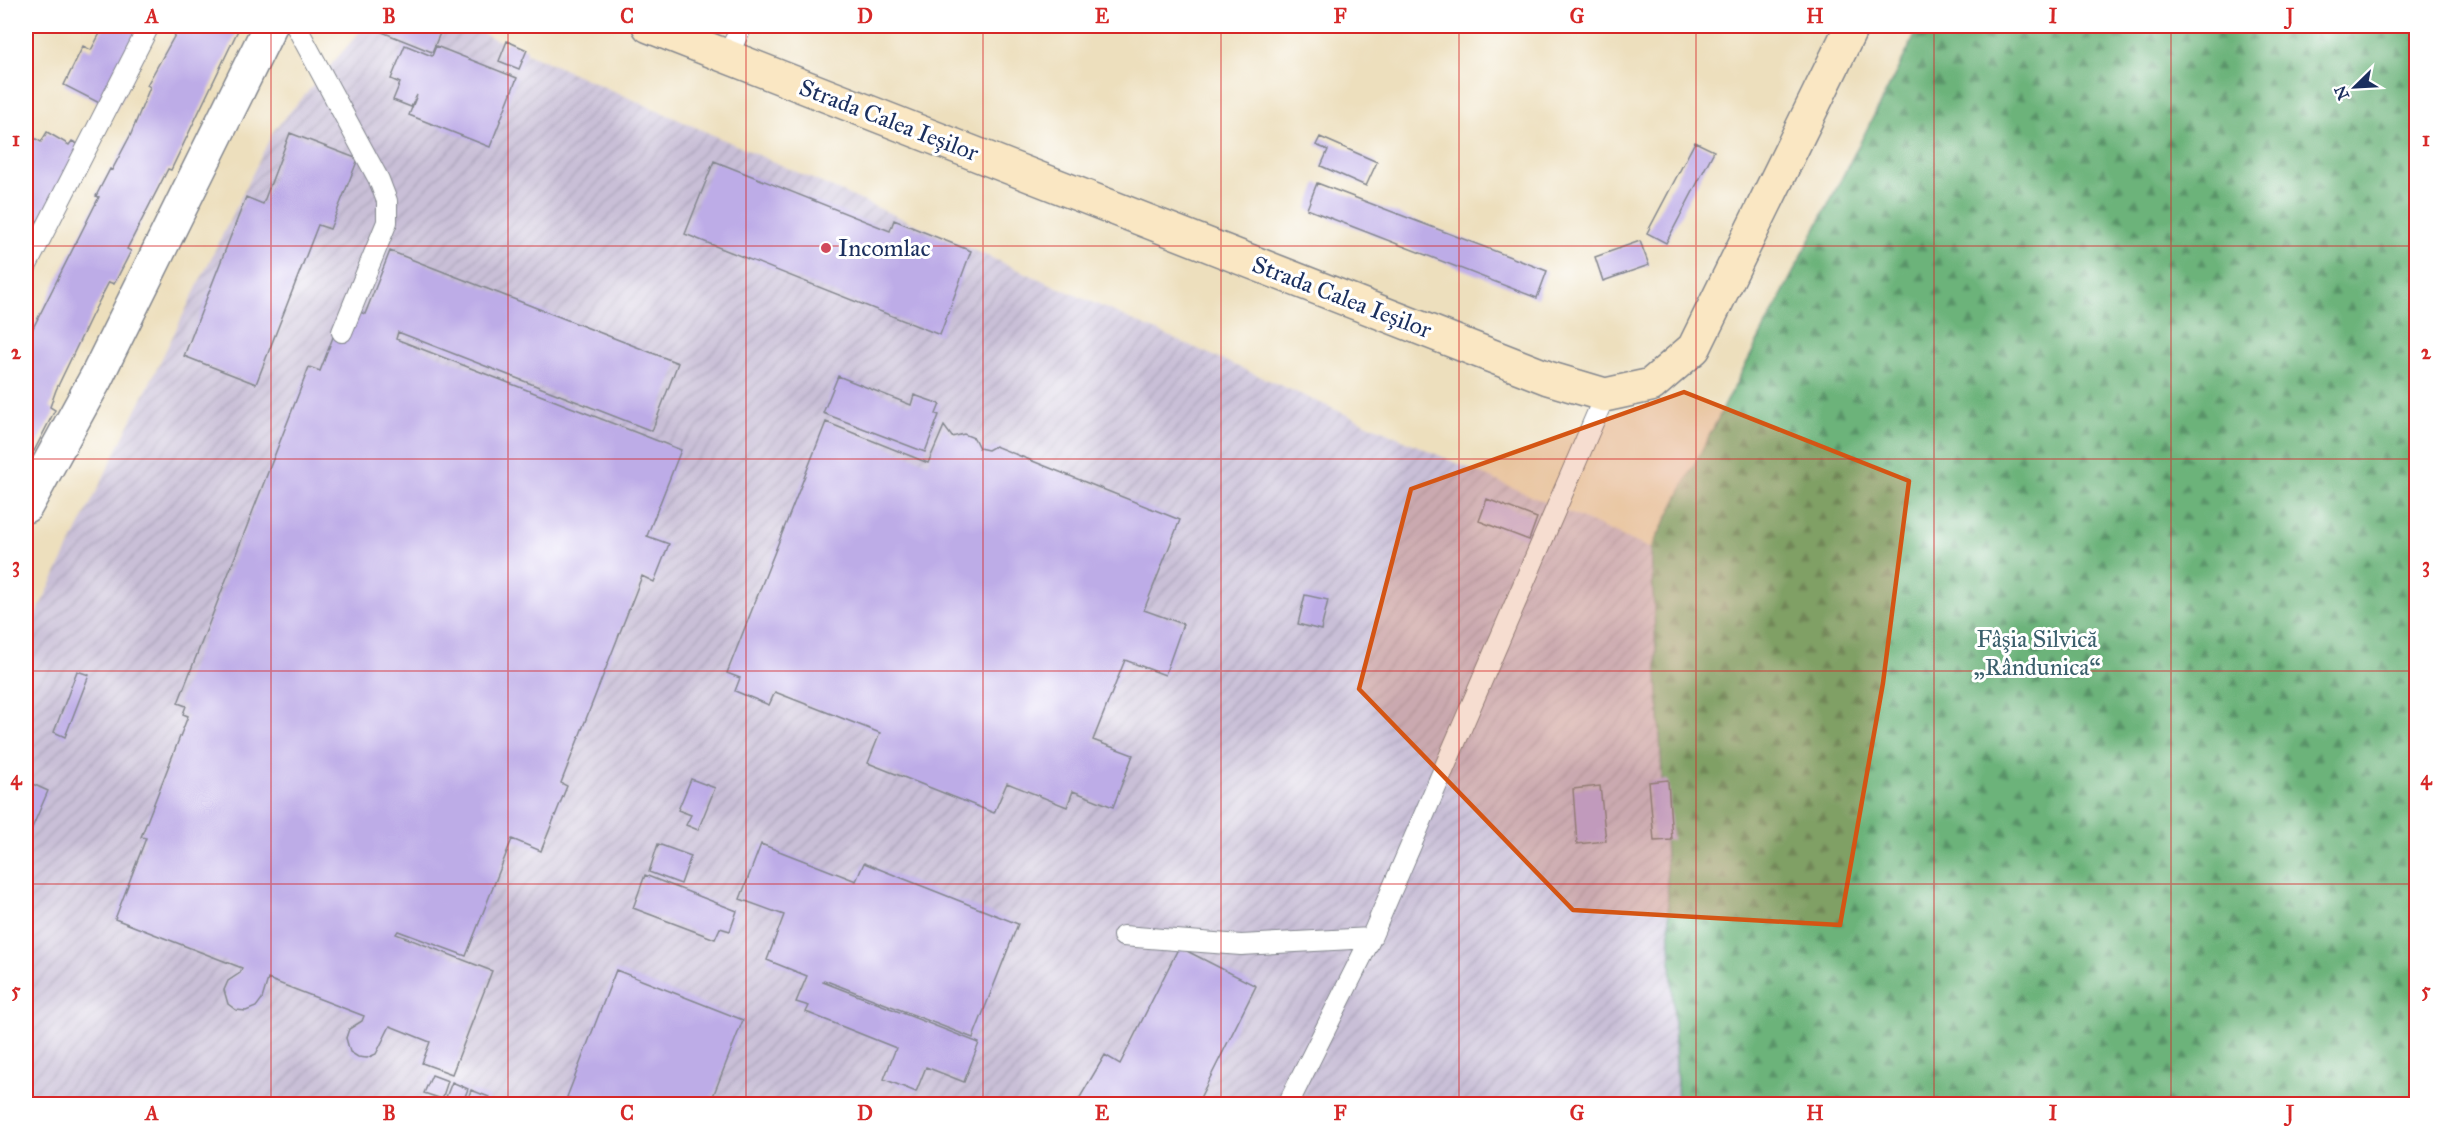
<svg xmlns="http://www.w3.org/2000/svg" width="2442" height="1130" font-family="'IM FELL Great Primer',serif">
<defs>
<pattern id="industrial-furrows" width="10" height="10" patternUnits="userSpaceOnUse" patternTransform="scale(1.5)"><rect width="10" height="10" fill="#c9bfd7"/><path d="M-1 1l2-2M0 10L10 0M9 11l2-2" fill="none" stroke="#aca4bb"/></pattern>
<pattern id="forest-firs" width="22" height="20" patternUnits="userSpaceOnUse" patternTransform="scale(1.5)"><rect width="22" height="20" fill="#6cb37a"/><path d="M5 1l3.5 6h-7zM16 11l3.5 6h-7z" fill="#589267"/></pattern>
</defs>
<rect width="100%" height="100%" fill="#fff"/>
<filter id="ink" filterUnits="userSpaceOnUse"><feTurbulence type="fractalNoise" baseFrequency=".0167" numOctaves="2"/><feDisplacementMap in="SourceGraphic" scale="12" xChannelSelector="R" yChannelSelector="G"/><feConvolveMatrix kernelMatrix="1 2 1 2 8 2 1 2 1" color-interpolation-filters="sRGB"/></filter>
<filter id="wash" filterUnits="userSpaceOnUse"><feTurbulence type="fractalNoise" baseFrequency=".008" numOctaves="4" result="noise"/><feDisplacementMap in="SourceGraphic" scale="24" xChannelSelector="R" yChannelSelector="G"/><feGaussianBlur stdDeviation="1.35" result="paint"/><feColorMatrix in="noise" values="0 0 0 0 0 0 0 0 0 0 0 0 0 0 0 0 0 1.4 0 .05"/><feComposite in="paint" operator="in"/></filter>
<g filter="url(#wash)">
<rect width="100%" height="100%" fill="#eddfbd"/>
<path fill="url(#industrial-furrows)" d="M365,26H466L1651,549L1678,1104H26V635L274,130Z"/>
<path fill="url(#forest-firs)" stroke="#44716c" stroke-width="1.5" d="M1920,26H2416V1104H1678L1651,549Z"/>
<g id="blocks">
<path fill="#bdace7" d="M104,26H124L151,39L115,111L64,85L83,46L91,50Z
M180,26H240L171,170L168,169L127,249L131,251L114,284L109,282L92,315L56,390L50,407L55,410L34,451L26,447V342L99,197L96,196L110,169L112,170L131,134L150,87L147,85Z
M381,26H443L432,52L382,32Z
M507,41L527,50L519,69L499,61Z
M405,45L432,56L436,46L517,78L490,147L409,115L417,95L411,107L393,100L400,83L391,79Z
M47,132L69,145L72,141L95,153L52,229L26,215V133L41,142Z
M290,133L358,159L330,229L318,225L256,384L184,356L246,197L263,204Z
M1320,137L1377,162L1366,186L1321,166L1328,150L1316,145Z
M1695,142L1714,151L1666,243L1647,233Z
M714,161L890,231L894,220L971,251L940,335L685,234Z
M1317,183L1547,271L1537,298L1307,209Z
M1640,241L1649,265L1603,281L1595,257Z
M390,251L678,363L652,431L398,332L396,339L681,450L647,536L669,544L654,582L642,576L561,783L567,786L541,851L512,839L466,956L398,931L396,934L492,971L452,1074L422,1063L430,1042L390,1026L376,1054L367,1058L358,1057L350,1052L346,1038L349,1029L362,1021L364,1016L268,979L262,999L256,1007L246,1011L236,1010L228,1004L224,990L228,981L240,973L242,968L115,919L146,838L141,837L188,716L183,714L186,706L178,703L309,367L320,371L345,306L365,314Z
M838,376L911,405L914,395L940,404L936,414L939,415L925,452L823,413Z
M826,422L928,463L944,426L952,437L964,434L974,438L979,448L988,450L995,446L1180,520L1144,610L1183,624L1165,675L1125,660L1093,740L1133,755L1113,807L1073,791L1067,807L1007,783L994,813L868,763L880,733L775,692L769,705L735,691L740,678L727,673Z
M1487,499L1537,518L1529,540L1479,521Z
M1305,595L1328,600L1321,630L1298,624Z
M77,671L89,675L65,737L54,732Z
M691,779L715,788L698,830L686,825L691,815L678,810Z
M1668,780L1672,840L1654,841L1649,782Z
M26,781L48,791L26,842Z
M1600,786L1606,841L1577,844L1573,789Z
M658,844L691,856L681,884L649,872Z
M761,844L856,881L864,863L1018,924L973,1038L824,980L823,982L979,1043L964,1082L926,1067L916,1092L884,1079L896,1048L806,1012L809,1006L796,1002L807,976L767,960L784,915L740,899Z
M645,875L737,911L730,931L720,928L715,939L633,908Z
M1179,947L1256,986L1197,1104L1183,1101L1182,1104H1076L1105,1055L1120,1064Z
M616,970L743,1020L710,1104H586L567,1097Z
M432,1075L448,1081L442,1099L424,1093Z
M452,1082L468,1089L462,1104L445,1100Z
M471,1090L489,1097L487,1104H466Z"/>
</g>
</g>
<g filter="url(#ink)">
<use href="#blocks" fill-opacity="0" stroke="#84878e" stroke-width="1.5"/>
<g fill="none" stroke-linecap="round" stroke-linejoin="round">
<g stroke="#84878e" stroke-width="22">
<path id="lane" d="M296,26L379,180L387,201V222L342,332
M727,56L742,26
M26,267L149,26
M1123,936L1241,945L1371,938
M1288,1104L1371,938L1605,395"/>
</g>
<g stroke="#84878e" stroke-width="36">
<path id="street" d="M26,506L96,378L270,26"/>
</g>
<g stroke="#84878e" stroke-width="36">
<path id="secondary" d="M649,26L1548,378L1605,395L1651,385L1694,348L1852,26"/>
</g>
<use href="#lane" stroke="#fff" stroke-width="20"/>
<use href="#street" stroke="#fff" stroke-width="33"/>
<use href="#secondary" stroke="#fae7c3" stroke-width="33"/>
</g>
</g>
<path fill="#d45514" fill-opacity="0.2" stroke="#d45514" stroke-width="4.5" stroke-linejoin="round" d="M1684,392L1909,481L1883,683L1840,925L1573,910L1359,689L1411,489Z"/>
<path fill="none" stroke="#d62828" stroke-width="1.5" stroke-opacity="0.55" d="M271,26V1104M508,26V1104M746,26V1104M983,26V1104M1221,26V1104M1459,26V1104M1696,26V1104M1934,26V1104M2171,26V1104M26,246H2416M26,459H2416M26,671H2416M26,884H2416"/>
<circle fill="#d1495b" stroke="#fff" stroke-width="2" cx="826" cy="248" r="6"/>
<g text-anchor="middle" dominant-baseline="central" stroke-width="6" stroke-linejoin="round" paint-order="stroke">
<g font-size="24" fill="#1b2f5e" stroke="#fff">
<text transform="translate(889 120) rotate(21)">Strada Calea Ieșilor</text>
<text transform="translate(1342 297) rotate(21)">Strada Calea Ieșilor</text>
</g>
<g font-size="24" fill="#1b2f5e" stroke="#fff" text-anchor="start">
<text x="838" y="248">Incomlac</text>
</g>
<g font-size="24" fill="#3b606d" stroke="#fff">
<text x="2037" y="639">Fâşia Silvică<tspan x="2037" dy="28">„Rândunica“</tspan></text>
</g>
</g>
<rect width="2442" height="1130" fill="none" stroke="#fff" stroke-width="66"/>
<g transform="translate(2355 87) rotate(246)" stroke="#ffffff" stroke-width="4.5" paint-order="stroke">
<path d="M0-4.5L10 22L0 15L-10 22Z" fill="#1b2f5e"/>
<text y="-9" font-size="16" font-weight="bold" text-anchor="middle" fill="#1b2f5e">N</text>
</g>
<rect x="33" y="33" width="2376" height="1064" fill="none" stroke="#d62828" stroke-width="2"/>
<g font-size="20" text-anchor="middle" font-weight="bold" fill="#d62828">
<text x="152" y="23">A</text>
<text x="389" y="23">B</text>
<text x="627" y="23">C</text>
<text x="865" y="23">D</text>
<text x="1102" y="23">E</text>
<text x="1340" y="23">F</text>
<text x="1577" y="23">G</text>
<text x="1815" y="23">H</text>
<text x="2053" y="23">I</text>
<text x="2290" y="23">J</text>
<text x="16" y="146">1</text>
<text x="2426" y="146">1</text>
<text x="16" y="359">2</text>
<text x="2426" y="359">2</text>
<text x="16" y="572">3</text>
<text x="2426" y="572">3</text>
<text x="16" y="785">4</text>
<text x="2426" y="785">4</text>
<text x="16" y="997">5</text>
<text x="2426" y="997">5</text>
<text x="152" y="1120">A</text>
<text x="389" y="1120">B</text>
<text x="627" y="1120">C</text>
<text x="865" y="1120">D</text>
<text x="1102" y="1120">E</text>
<text x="1340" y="1120">F</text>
<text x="1577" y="1120">G</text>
<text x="1815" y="1120">H</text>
<text x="2053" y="1120">I</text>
<text x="2290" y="1120">J</text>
</g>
</svg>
